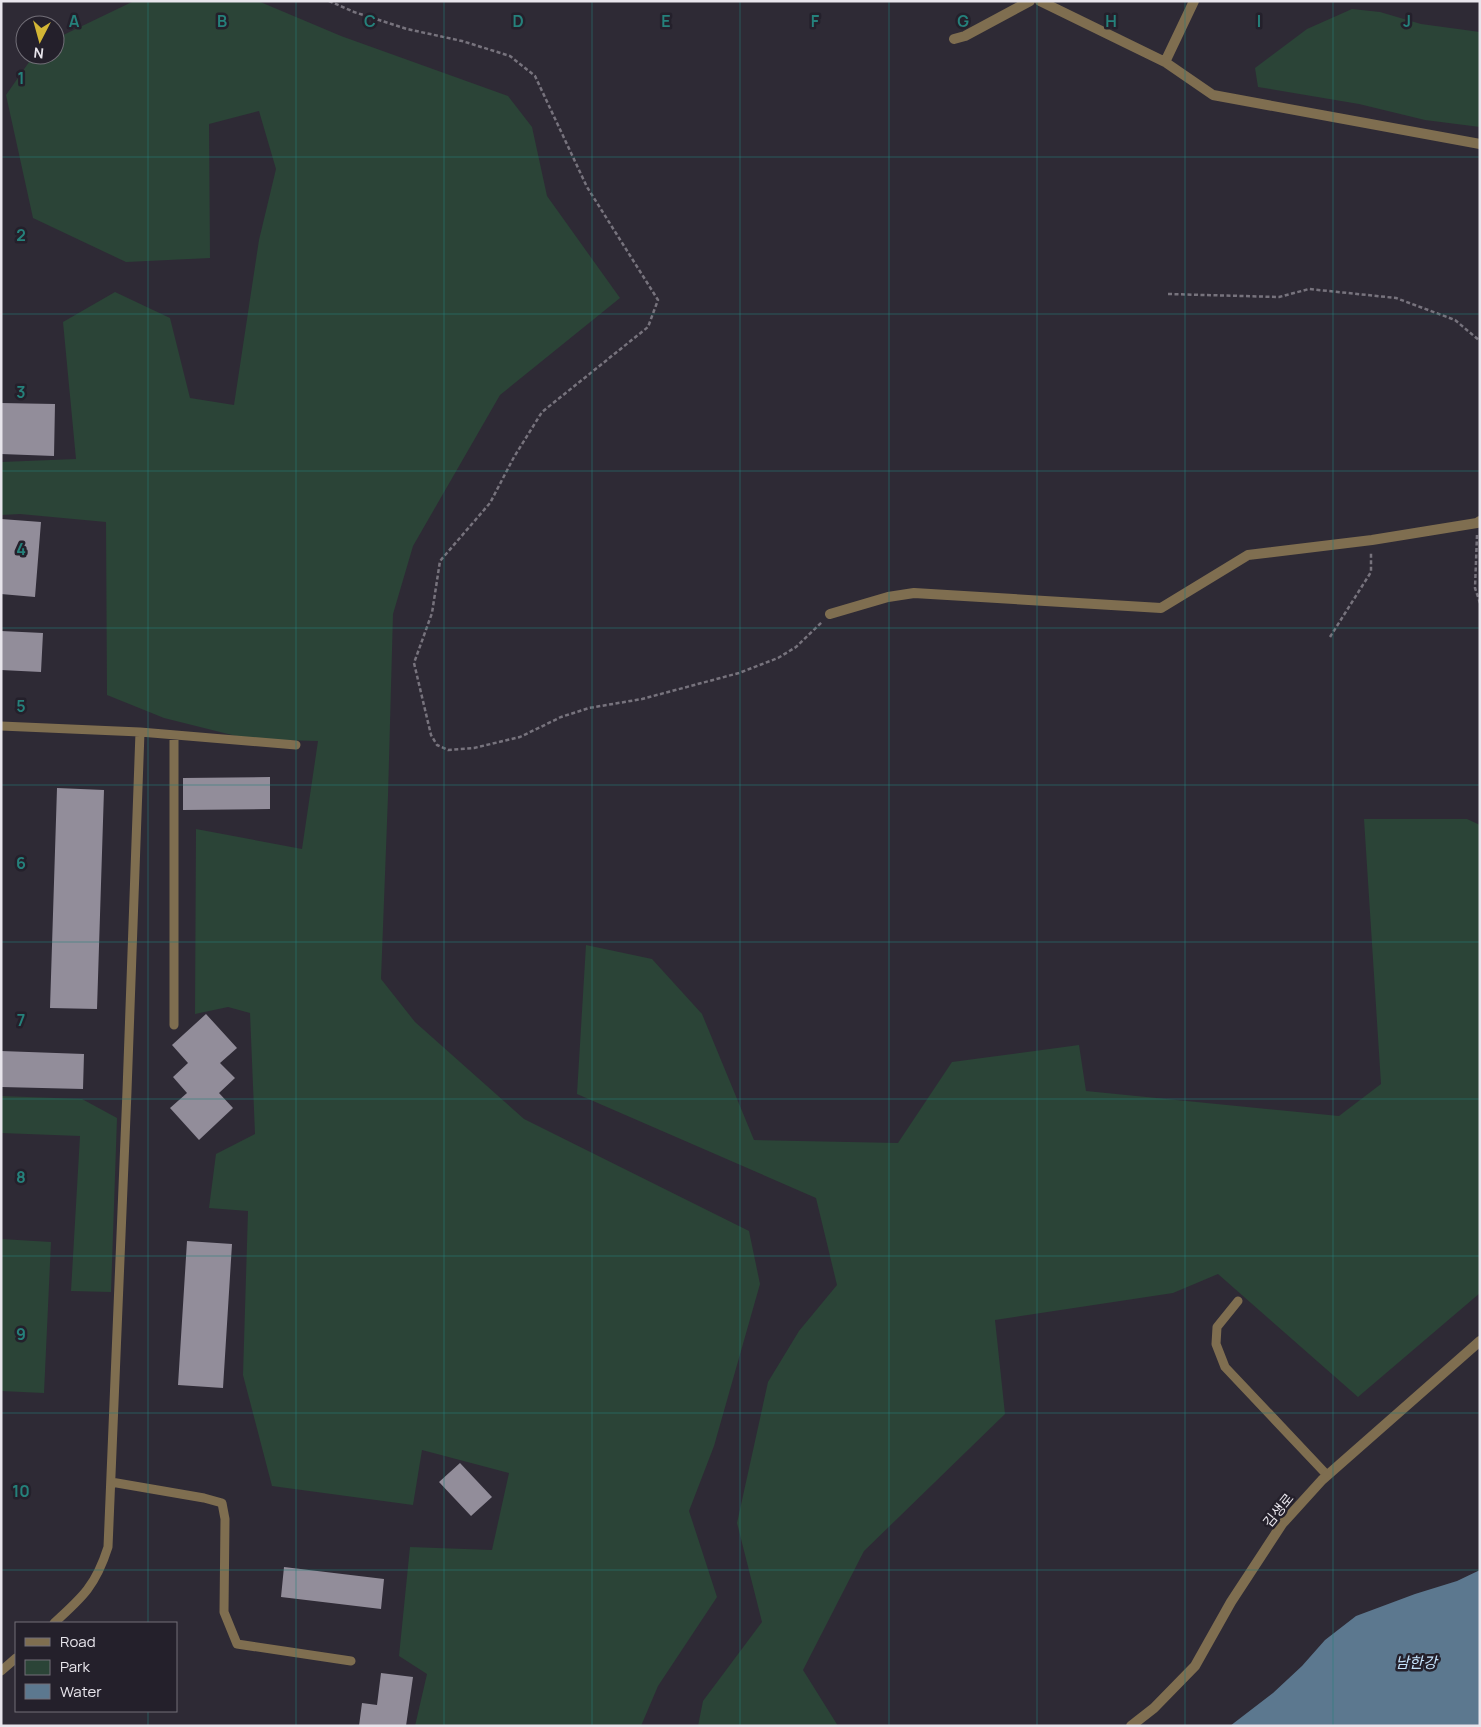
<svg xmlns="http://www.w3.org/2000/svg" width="1481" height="1727" font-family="Manrope,'Noto Sans KR',sans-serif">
<rect width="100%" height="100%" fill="#2e2a35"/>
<path fill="#2b4437" d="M134,1H258L341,36L508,96L532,127L547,196L620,298L500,395L413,546L393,614L388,796L381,979L415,1022L524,1119L749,1231L760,1284L714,1446L689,1511L717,1597L658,1686L641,1726H415L427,1674L399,1656L410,1547L492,1550L509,1473L422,1450L413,1505L272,1486L243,1375L248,1211L209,1208L216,1154L255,1134L250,1013L228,1007L195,1014L196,829L302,849L318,741L248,739L164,718L107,695L106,522L20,514L1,515V462L76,459L63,322L115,292L170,318L190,398L234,405L259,240L276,169L259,111L209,124L210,258L126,262L33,218L6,95L34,55H55V39Z
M1352,9L1380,12L1421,24L1480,32V127L1425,120L1359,104L1258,87L1255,68L1307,29Z
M1364,819H1467L1480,825V1293L1358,1397L1218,1274L1173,1293L995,1320L1005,1414L864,1551L803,1670L838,1726H698L703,1701L762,1622L737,1523L768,1382L799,1331L837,1285L816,1198L577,1094L586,945L652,959L702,1014L754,1140L898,1143L952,1062L1079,1045L1086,1091L1339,1116L1381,1084Z
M1,1096L82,1099L117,1118L111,1292L71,1291L80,1136L1,1133Z
M1,1239L51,1242L44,1393L1,1391Z"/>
<path fill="#5c788f" d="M1480,1570V1726H1230L1273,1693L1302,1666L1325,1640L1356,1616L1415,1594L1457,1581Z"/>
<path fill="#928d9a" d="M1,403L55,404L54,456L1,454Z
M1,519L41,522L35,597L1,594Z
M1,631L43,633L41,672L1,670Z
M270,777V809L183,810V778Z
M57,788L104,790L97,1009L50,1008Z
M206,1014L237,1048L220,1063L235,1078L219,1093L233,1108L199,1140L170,1108L187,1093L173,1077L188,1063L172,1045Z
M1,1051L84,1054L83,1089L1,1087Z
M187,1241L232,1244L223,1388L178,1385Z
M460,1463L492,1497L471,1516L439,1482Z
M284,1567L384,1579L381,1609L281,1597Z
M381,1673L413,1677L406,1726H359L362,1703L377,1705Z"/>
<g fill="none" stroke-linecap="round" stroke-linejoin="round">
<path stroke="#77737d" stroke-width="2.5" stroke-dasharray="4 2.5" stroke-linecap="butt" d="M329,1L354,12L407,29L462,41L510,56L535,76L587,187L658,300L648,327L542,412L514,457L490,503L440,561L432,613L414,663L431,735L437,745L448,750L474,748L520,737L561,717L589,708L642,699L739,673L778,658L796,647L822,622
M1168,294L1279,297L1309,289L1396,298L1455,320L1480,341
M1477,535L1475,588L1480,603
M1330,637L1371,572V553"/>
<path stroke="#7f6e50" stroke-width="9" d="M1,726L140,732L127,1091L108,1547C96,1585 83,1597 54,1623
M140,732L296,745
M174,1025V735
M1238,1301L1217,1327L1216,1344L1225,1367L1327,1475
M111,1482L204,1498L222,1503L225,1519L224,1612L237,1644L351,1661
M1,1671L16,1658"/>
<path stroke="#7f6e50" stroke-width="10" d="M1040,1L1165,62L1213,95L1480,144
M954,39L965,36L1030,1
M1165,62L1194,1
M830,614L888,597L914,593L1161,608L1248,555L1372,540L1477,523L1480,521"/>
<path stroke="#7f6e50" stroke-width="10" d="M1131,1726L1154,1708L1195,1666L1231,1602L1282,1524L1322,1480L1480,1341"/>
</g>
<path fill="none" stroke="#25817b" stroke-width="1" stroke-opacity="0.55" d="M148,1V1623M296,1V1726M444,1V1726M592,1V1726M740,1V1726M889,1V1726M1037,1V1726M1185,1V1726M1333,1V1726M1,157H1480M1,314H1480M1,471H1480M1,628H1480M1,785H1480M1,942H1480M1,1099H1480M1,1256H1480M1,1413H1480M1,1570H1480M148,1711V1726"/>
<g text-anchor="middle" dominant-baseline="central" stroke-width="5" stroke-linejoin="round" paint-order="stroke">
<g font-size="14" fill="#e8e5ec" stroke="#24202b">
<text transform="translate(1278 1510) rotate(-51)">김생로</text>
</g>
<g font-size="15" font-style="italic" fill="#c6e4fd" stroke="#24202b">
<text x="1416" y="1662">남한강</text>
</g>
</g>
<g font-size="16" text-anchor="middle" font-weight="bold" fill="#25817b" stroke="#24202b" stroke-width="5" stroke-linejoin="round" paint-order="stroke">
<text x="74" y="27">A</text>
<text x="222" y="27">B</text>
<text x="370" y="27">C</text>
<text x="518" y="27">D</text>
<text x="666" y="27">E</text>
<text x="815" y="27">F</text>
<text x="963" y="27">G</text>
<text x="1111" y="27">H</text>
<text x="1259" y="27">I</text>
<text x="1407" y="27">J</text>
<text x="21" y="84">1</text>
<text x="21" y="241">2</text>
<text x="21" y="398">3</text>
<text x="21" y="555">4</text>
<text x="21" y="712">5</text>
<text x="21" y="869">6</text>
<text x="21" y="1026">7</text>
<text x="21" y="1183">8</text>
<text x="21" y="1340">9</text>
<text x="21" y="1497">10</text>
</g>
<rect width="1481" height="1727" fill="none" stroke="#e8e5ec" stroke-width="5"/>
<rect x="15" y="1622" width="162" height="90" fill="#24202b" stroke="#726f78"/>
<rect x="25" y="1638" width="25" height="8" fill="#7f6e50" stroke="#726f78"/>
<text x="60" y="1647" font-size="15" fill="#e8e5ec">Road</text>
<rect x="25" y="1660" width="25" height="15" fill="#2b4437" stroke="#726f78"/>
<text x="60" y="1672" font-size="15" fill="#e8e5ec">Park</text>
<rect x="25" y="1684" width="25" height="15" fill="#5c788f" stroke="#726f78"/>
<text x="60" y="1697" font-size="15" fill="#e8e5ec">Water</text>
<g transform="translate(40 40) rotate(186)"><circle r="24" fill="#24202b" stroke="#726f78"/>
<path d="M0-4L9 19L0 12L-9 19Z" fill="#d3b635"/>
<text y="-8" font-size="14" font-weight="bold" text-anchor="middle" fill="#e8e5ec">N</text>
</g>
</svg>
